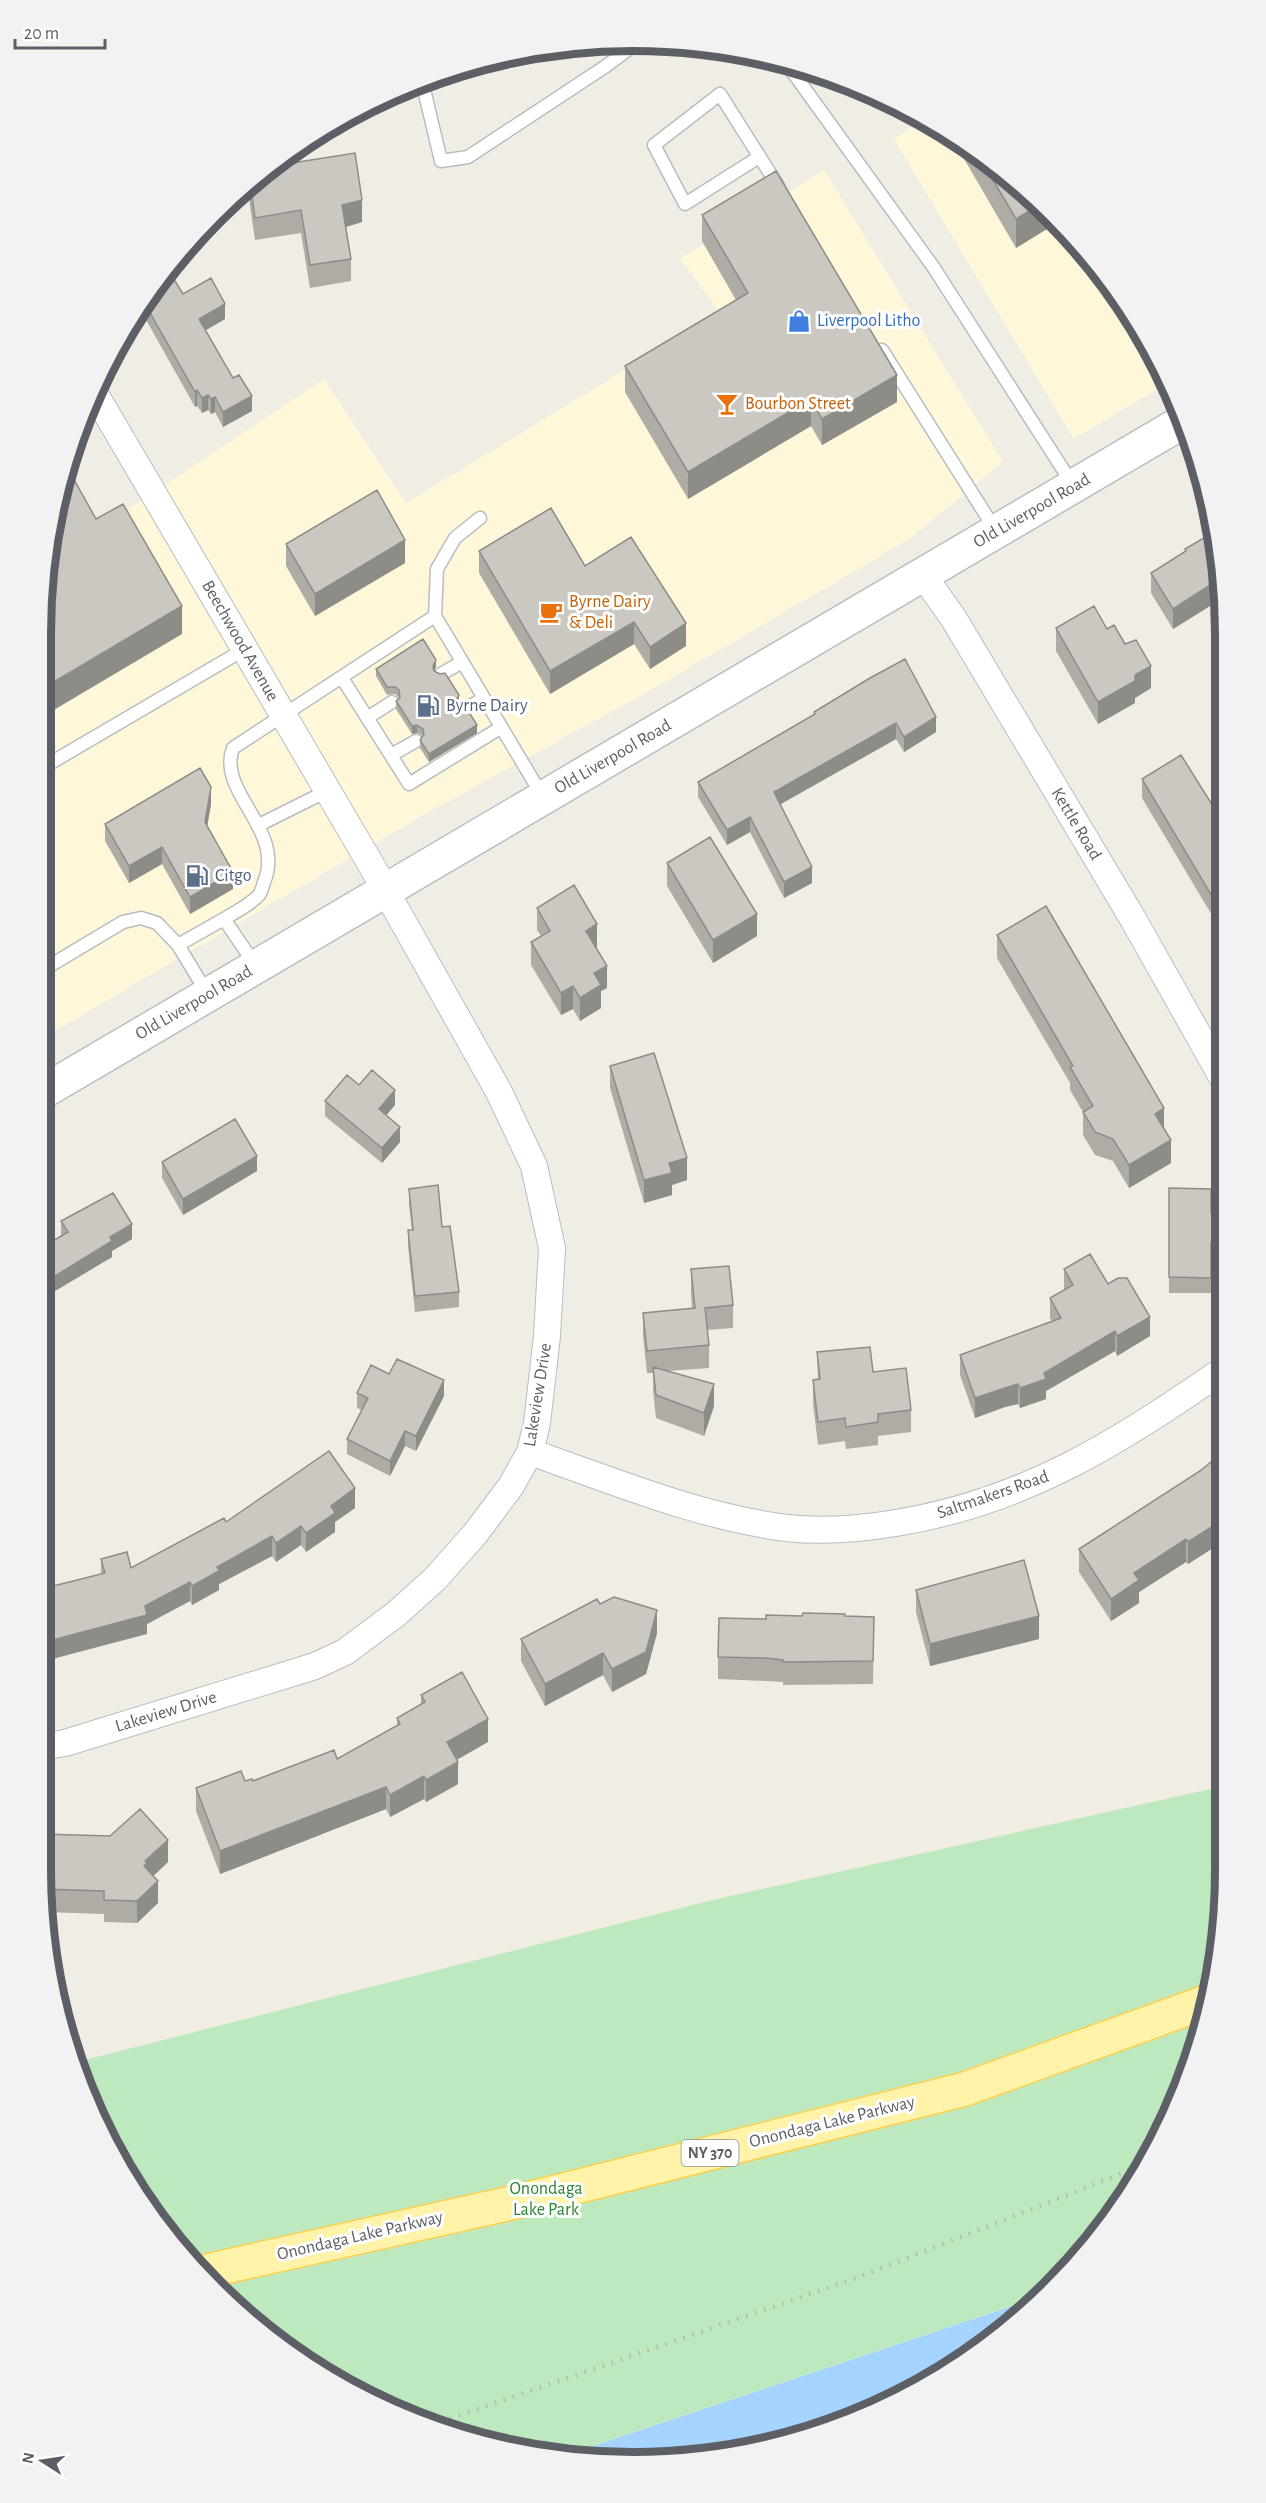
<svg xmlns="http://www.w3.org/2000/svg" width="1266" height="2503" font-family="'Alegreya Sans',sans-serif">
<rect width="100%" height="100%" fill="#f0ede4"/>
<path fill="#fff7da" d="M923,119L994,163L1103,273L1167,383L1074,439L894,139Z
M824,170L1003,462L908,540L642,695L427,813L41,1039L42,595L49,551L133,506L324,379L406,503L720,312L680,259Z"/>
<path fill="#bee9bf" d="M1224,1786V1908L1205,2023L1165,2132L1125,2199L1052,2289L1045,2295L560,2457L517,2451L407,2418L336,2383L242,2315L163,2231L120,2166L73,2063L708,1901Z"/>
<path fill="#a5d5ff" d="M1045,2295L993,2340L895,2402L787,2442L710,2457L595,2461L560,2457Z"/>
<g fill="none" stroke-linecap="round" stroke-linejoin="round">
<g stroke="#b9bcc1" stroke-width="15">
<path id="service" d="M777,59L789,67L934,268L1073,485
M422,81L441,161L468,157L606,66L637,43
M759,157L685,204L654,145L720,94L778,186
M882,350L996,531
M435,616L437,569L455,538L480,518
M441,674L462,662
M342,678L409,784L500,728
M463,710L483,699
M367,718L392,702
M391,755L416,741
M42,768L245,649
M259,825L327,791
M178,945L224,919
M256,966L224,919C235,912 250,905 259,895C261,892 263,886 264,882C286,830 216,792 233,748L435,616L543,797
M41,971L123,922L141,918L157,923L178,945L207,993"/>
</g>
<g stroke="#b9bcc1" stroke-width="28">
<path id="minor" d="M923,575L954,619L1133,919L1222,1077
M530,1452C614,1481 699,1517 787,1528C823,1532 860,1529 896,1523C1025,1502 1117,1443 1223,1370
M41,1747L65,1743L315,1666L345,1652L396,1614L435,1579L475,1534L511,1486L530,1452L537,1423L547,1336L552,1248L534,1166L499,1092L370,863L94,392"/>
</g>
<g stroke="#b9bdc3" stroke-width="36">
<path id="secondary" d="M41,1093L1184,421"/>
</g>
<g stroke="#fdd14f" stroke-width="36">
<path id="primary" d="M202,2272L520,2201L965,2089L1209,2001"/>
</g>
<use href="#service" stroke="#fff" stroke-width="12"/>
<use href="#minor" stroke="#fff" stroke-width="26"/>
<use href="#secondary" stroke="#fff" stroke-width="33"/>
<use href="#primary" stroke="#fff3aa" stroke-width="33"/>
<path stroke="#b5b6b7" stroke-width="4.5" stroke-dasharray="1.5 8" stroke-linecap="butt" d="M432,2425L859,2277L1116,2176L1148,2161"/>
</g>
<path fill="#afaca6" d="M960,142L994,163L1055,224L1016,248L960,152Z
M273,166L362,222L346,227L351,259V281L310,288L301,233L255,240L248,192V183Z
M702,215L897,402L822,445L811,426L688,499L625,392V366L736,300L702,241Z
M163,273L183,294L225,319L206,330L252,411L223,427L215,412L211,414L208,410L202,413L197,406L195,407L140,309Z
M61,480L96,519L182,634L42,595Z
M286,544L405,563L315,616L286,566Z
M1185,549L1220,555V622L1210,606L1173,629L1151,593V573L1185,552Z
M479,551L585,566L686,646L650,669L634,644L550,694L479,573Z
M1056,628L1107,629L1151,688L1135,698V703L1098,724L1056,651Z
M436,667L434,671L459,703L456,707L477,733L429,762L420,748V740L423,736L417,733L412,734L396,709V701L399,698L395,694L387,695L376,676V669Z
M870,678L936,732L904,752L896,739L780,804L812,883L784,898L750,832L727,845L698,797V782L814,714V712Z
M1142,779L1221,819V926L1219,927L1142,798Z
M211,804L207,826L233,889L190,914L162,864L129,883L105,841V824Z
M667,863L757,936L713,963L667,886Z
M537,908L597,947H596L607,988L601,991V1008L580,1021L573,1009L561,1015L531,965V942L541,936L537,930Z
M997,935L1164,1129L1171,1163L1129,1188L1113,1161L1095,1155L1083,1135V1112L1070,1090V1083L997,958Z
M610,1066L687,1180L672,1185V1195L644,1203L610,1088Z
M359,1085L395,1105L386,1115L400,1142L382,1163L325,1116V1101Z
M162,1162L257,1171L183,1215L162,1178Z
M1169,1188L1211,1212H1220V1258H1211V1293H1169Z
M409,1189L442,1227L459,1292V1307L415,1312L408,1246V1230H412L409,1204Z
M61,1221L132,1239L112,1251V1257L55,1291L41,1269V1248L61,1236Z
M691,1269L733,1305V1328L707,1330L709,1345V1368L668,1371L714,1406L704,1436L656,1418L653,1390V1373H647L643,1336V1313L692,1309L691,1292Z
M1064,1269L1108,1284L1150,1336L1117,1356L1115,1351L1046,1391V1399L1020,1408L1018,1404L1005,1407L975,1418L960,1375V1355L1052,1321L1050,1318V1298L1064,1290Z
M817,1352L873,1372L911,1410V1432L878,1436V1445L846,1449L845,1441L818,1445L813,1403V1380H818Z
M389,1374L444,1396L416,1451L405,1446L390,1476L347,1454V1439L362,1410L357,1408V1393Z
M1200,1471L1210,1550L1188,1564L1186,1562L1139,1592V1603L1111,1621L1079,1572V1549Z
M355,1508L335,1522V1532L306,1552L301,1545L276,1562L272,1556L219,1584V1590L192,1605L190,1601L147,1624V1634L101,1574V1559L131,1568L226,1522Z
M916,1590L1039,1639L930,1666L916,1612Z
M600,1604L657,1633L646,1674L612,1692L603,1675L545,1706L521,1661V1639Z
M845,1616L874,1617L873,1684L783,1685V1682L766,1681L718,1679V1657L766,1619Z
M421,1695L488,1742L457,1760L458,1784L426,1802L424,1799L390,1817L386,1809L220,1874L196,1811V1788L245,1781H253L337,1759L397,1725V1718L421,1705Z
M168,1862L153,1876L158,1903L137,1923L104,1922V1914L45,1912L40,1870Z"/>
<path fill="#8e8c87" d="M362,200V222L342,228V205Z
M1037,206L1055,224L1016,248V219Z
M225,304V319L199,334V319Z
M897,375V402L822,445V419Z
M197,390V406L195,407V392Z
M208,395V410L202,413V398Z
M252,396V411L223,427V412Z
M215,397V412L211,414V399Z
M811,399V426L688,499V472Z
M405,540V563L315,616V594Z
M1210,585V606L1173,629V609Z
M182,606V634L42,717V689Z
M634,622V644L550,694V671Z
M686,623V646L650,669V647Z
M436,660V667L433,673V666Z
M1151,666V688L1135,698V703L1098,724V702L1135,675Z
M459,695V703L455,709V702Z
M936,717V732L904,752V737Z
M896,723V739L774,808V792Z
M417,725V733L412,734V726Z
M477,725V733L429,762V754Z
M211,787V804L205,839V822Z
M750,817V832L727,845V830Z
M162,847V864L129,883V866Z
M812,867V883L784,898V882Z
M233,872V889L190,914V897Z
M1221,907V926L1219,927V908Z
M757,914V936L713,963V940Z
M597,924V947L586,953V931Z
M607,966V988L601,991V1008L580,1021V998L594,973Z
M573,986V1009L561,1015V993Z
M395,1090V1105L379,1124V1109Z
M1164,1108V1131L1155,1114Z
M400,1127V1142L382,1163V1148Z
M1171,1140V1163L1129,1188V1165Z
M257,1156V1171L183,1215V1199Z
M687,1158V1180L672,1185V1195L644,1203V1180L669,1163Z
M132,1224V1239L112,1251V1257L55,1291V1276L110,1237Z
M1150,1317V1336L1117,1356V1336Z
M1115,1331V1351L1046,1391V1399L1020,1408V1388L1044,1373Z
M444,1380V1396L416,1451V1436Z
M714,1384V1406L704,1436V1413Z
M1018,1384V1404L1005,1407L975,1418V1398L1005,1388Z
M405,1431V1446L390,1476V1461Z
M355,1488V1508L335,1522V1532L306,1552V1533L331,1506Z
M1223,1517V1539L1210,1550L1188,1564V1542Z
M301,1526V1545L276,1562V1543Z
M272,1536V1556L219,1584V1590L192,1605V1586L217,1567Z
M1186,1539V1562L1139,1592V1603L1111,1621V1599L1134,1573Z
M190,1582V1601L147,1624V1634L41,1662V1643L145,1606Z
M657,1610V1633L646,1674L612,1692V1669Z
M1039,1616V1639L930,1666V1644Z
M603,1653V1675L545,1706V1684Z
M488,1719V1742L447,1765V1742Z
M458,1762V1784L426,1802V1780Z
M424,1776V1799L390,1817V1795Z
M386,1787V1809L220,1874V1851Z
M168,1840V1862L147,1882L144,1866L145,1861Z
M158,1881V1903L137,1923V1901Z"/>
<path fill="#cbc8c1" stroke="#8e8c87" stroke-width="1.5" d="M355,153L362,200L342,205L351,259L310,265L301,210L255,218L250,182L273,166Z
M977,153L994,163L1037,206L1016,219Z
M776,171L897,375L822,419L811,399L688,472L625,366L748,293L702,215Z
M167,268L183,294L211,278L225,304L199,319L233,378L239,375L252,396L223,412L215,397L211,399L208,395L202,398L197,390L195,392L144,302L163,273Z
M63,473L67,479L72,476L96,519L123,504L182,606L42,689V595L50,546L60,540L53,527L61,480Z
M377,490L405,540L315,594L286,544Z
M551,508L585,566L631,537L686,623L650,647L634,622L550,671L479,551Z
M1214,532L1220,555L1221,602L1210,585L1173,609L1151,573L1186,551L1185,549Z
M1094,606L1107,629L1114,625L1125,644L1136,640L1151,666L1135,675V681L1098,702L1056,628Z
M423,639L436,660L433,666L434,671L440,674L445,673L459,695L455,702L456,707L462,710L467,709L477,725L429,754L420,740L424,734L423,729L417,725L412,726L396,701L400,698L399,690L395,687H387L376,669Z
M905,659L936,717L904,737L896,723L774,792L812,867L784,882L750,817L727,830L698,782L815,714L814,712L870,678Z
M1181,755L1221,819V907L1219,908L1142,779Z
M200,768L211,787L205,822L233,872L190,897L162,847L129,866L105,824Z
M710,837L757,914L713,940L667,863Z
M574,885L597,924L586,931L607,966L594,973L601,985L580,998L573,986L561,993L531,942L550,931L537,908Z
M1046,906L1164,1108L1155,1114L1171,1140L1129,1165L1113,1139L1095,1132L1083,1112L1093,1106L1070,1067L1073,1066L997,935Z
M654,1053L687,1158L669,1163L672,1173L644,1180L610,1066Z
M372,1070L395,1090L379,1109L400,1127L382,1148L325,1101L347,1075L359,1085Z
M235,1119L257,1156L183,1199L162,1162Z
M438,1185L442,1227L450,1226L459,1292L415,1296L408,1230H413L409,1189Z
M1169,1188L1211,1189V1212H1220V1243H1211V1278L1169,1277Z
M113,1193L132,1224L110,1237L112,1241L55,1276L41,1254V1248L68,1232L61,1221Z
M1090,1254L1108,1284L1118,1278H1127L1150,1317L1117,1336L1115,1331L1044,1373L1046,1379L1020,1388L1018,1384L1005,1388L975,1398L960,1355L1061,1318L1050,1298L1073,1285L1064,1269Z
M729,1266L733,1305L705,1308L709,1345L647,1351L643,1313L695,1308L691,1269Z
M870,1347L873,1372L906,1368L911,1410L878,1414V1422L846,1427L845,1418L818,1422L813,1380L820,1379L817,1352Z
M397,1359L444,1380L416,1436L405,1431L390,1461L347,1439L368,1398L357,1393L371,1365L389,1374Z
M653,1367L714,1384L704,1413L656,1395Z
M329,1451L355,1488L331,1506L335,1513L306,1533L301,1526L276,1543L272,1536L217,1567L219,1571L192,1586L190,1582L145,1606L147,1615L41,1643V1589L105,1573L101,1559L127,1552L131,1568L224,1518L226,1522Z
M1223,1452V1517L1210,1528L1188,1542L1186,1539L1134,1573L1139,1580L1111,1599L1079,1549L1200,1471Z
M1024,1560L1039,1616L930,1644L916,1590Z
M614,1597L657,1610L646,1652L612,1669L603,1653L545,1684L521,1639L597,1599L600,1604Z
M803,1613L845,1614V1616L874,1617L873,1661L783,1662V1660L766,1658L718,1657L719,1618L766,1619V1615L802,1616Z
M462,1672L488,1719L447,1742L458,1762L426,1780L424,1776L390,1795L386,1787L220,1851L196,1788L241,1771L245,1781L252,1779L253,1781L334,1750L337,1759L400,1724L397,1718L425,1702L421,1695Z
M140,1809L168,1840L145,1861L147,1863L144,1866L158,1881L137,1901L104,1900V1891L42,1889L40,1870L41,1834L110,1836Z"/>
<defs>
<g id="shop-bare" transform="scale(1.8)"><path d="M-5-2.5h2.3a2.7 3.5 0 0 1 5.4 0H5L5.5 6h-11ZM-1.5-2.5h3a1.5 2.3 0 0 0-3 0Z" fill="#3f7fe0" stroke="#fff" stroke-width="2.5" paint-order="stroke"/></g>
<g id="bar-bare" transform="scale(1.8)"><path d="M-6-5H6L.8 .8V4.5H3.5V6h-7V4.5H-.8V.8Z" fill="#e8710a" stroke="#fff" stroke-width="2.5" paint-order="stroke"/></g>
<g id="cafe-bare" transform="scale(1.8)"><path d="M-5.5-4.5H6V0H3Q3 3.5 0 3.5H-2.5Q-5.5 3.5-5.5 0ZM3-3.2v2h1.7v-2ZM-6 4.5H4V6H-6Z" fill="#e8710a" stroke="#fff" stroke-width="2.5" paint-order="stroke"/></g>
<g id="fuel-bare" transform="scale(1.8)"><path d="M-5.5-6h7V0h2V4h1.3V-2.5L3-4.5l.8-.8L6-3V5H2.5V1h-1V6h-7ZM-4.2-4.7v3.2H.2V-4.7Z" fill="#5c6f8a" stroke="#fff" stroke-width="2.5" paint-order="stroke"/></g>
</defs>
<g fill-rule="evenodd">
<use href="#shop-bare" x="799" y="321"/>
<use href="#bar-bare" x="727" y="404"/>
<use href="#cafe-bare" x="551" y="612"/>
<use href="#fuel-bare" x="428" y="706"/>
<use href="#fuel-bare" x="197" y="876"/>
</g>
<g text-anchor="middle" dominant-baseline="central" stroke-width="6" stroke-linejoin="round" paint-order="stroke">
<rect fill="#fff" stroke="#8d9094" stroke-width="1.5" x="681.5" y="2140" width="57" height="26" rx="4.5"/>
<g font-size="16" font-weight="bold" fill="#5c6066">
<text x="710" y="2153">NY 370</text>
</g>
<g font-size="18" fill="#366cbe" stroke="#fff" text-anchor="start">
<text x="817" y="321">Liverpool Litho</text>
</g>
<g font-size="18" fill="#c56008" stroke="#fff" text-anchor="start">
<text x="745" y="404">Bourbon Street</text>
<text x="569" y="602">Byrne Dairy<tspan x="569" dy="21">&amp; Deli</tspan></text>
</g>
<g font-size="18" fill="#5c6066" stroke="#fff">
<text transform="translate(1032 511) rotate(-30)">Old Liverpool Road</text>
<text transform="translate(240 641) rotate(60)">Beechwood Avenue</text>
<text transform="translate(613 757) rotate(-30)">Old Liverpool Road</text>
<text transform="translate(1076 824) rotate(59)">Kettle Road</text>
<text transform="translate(194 1003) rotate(-30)">Old Liverpool Road</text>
<text transform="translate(538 1395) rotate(-81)">Lakeview Drive</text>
<text transform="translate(993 1495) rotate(-19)">Saltmakers Road</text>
<text transform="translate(166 1712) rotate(-17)">Lakeview Drive</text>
<text transform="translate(832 2122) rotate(-14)">Onondaga Lake Parkway</text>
<text transform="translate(360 2236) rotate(-13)">Onondaga Lake Parkway</text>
</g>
<g font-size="18" fill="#4e5e75" stroke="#fff" text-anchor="start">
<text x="446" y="706">Byrne Dairy</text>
<text x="215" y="876">Citgo</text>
</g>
<g font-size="18" fill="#2d8433" stroke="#fff">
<text x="546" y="2189">Onondaga<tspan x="546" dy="21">Lake Park</tspan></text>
</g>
</g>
<path d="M0 0H1266V2503H0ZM633 51H633A582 582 0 0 1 1215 633V1870A582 582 0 0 1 633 2452H633A582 582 0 0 1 51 1870V633A582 582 0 0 1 633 51Z" fill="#f2f2f3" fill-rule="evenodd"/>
<path fill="none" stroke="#5c6066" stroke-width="8" d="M633 51H633A582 582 0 0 1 1215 633V1870A582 582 0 0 1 633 2452H633A582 582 0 0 1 51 1870V633A582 582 0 0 1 633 51Z"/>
<g transform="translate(42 2461) rotate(282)" stroke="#ffffff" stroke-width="4.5" paint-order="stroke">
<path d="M0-4.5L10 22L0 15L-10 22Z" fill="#5c6066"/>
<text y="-9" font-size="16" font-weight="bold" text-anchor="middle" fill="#5c6066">N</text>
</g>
<path d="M15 39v9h90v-9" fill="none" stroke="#5c6066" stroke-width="3"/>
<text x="24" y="39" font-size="18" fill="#5c6066" stroke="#ffffff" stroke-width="4.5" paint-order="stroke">20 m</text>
</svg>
